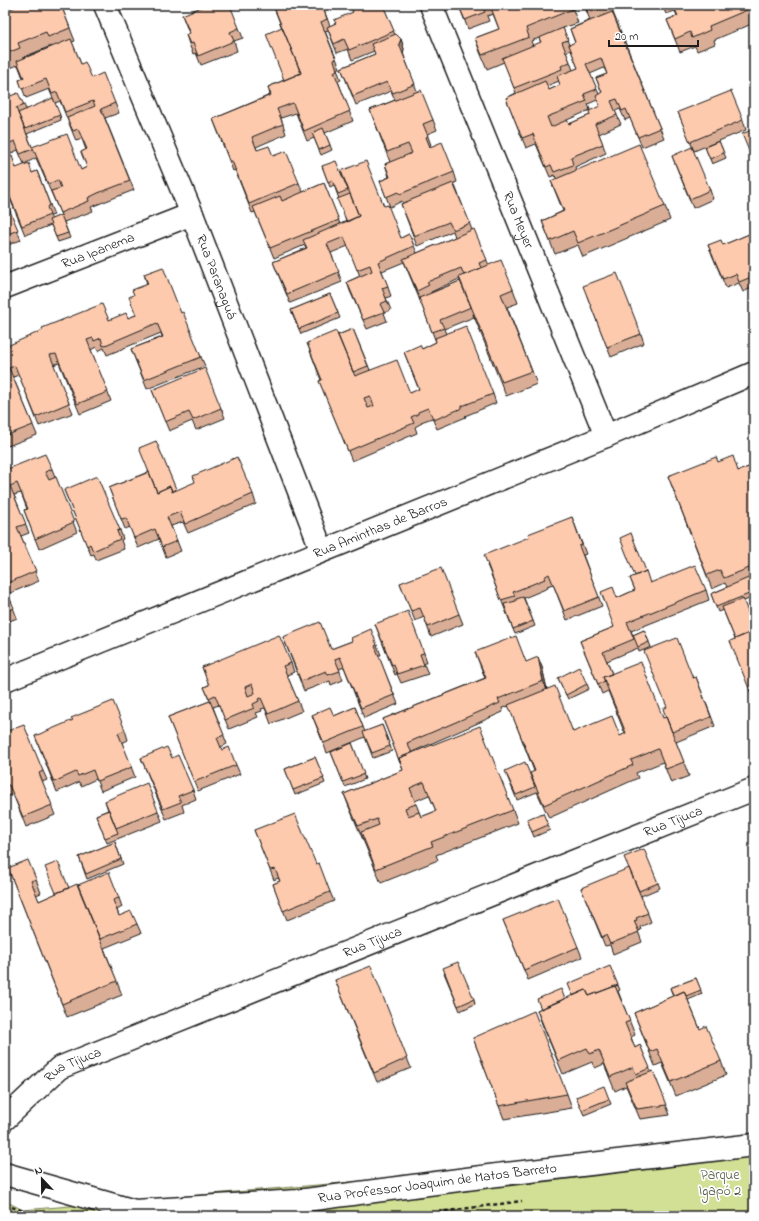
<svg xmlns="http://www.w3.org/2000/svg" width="759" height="1221" font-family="'Indie Flower',sans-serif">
<rect width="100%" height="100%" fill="#fff"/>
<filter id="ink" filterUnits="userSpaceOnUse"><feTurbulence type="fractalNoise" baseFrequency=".025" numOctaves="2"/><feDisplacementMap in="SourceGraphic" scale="8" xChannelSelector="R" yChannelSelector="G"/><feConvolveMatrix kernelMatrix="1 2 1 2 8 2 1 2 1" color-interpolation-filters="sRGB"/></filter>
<g filter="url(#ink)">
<path fill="#d1e094" stroke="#767e58" d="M754,1148V1216H5V1201L23,1210Z"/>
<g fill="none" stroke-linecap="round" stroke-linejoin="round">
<g stroke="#1c1c1c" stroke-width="25">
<g id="minor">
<path id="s1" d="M105,5L192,214L322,551"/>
<path id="s2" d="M431,5L606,436"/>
<path id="s3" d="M5,287L192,214"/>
<path id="s4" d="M5,680L606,436L754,373"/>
<path id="s5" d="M5,1119L59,1068L754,789"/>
<path id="s6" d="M5,1174L135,1211L298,1201L497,1175L754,1145"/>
</g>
</g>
<path stroke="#1c1c1c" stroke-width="2.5" stroke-dasharray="4 3" stroke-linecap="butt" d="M5,1205L40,1216
M410,1216L522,1201"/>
<use href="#minor" stroke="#fff" stroke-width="22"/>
</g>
<path fill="#daae96" stroke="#1c1c1c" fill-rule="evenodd" d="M5,5H61L75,41L72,42L81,64L92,78L115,103L119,113L105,118L134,190L101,203L91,207L93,211L64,222L70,238L58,242L51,225L25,235L6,189H5V159L16,168L32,173L37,171L54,215L50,216L52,219L61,215L36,158L24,164L18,150L5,156V90L8,97L24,105L26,109L60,115L61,120L27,134L32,147L81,170L87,167L81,152L86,150L82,139L76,141L60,101L55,103L49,89L26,98L19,80L23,78L18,65L5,70V11L6,10L5,8ZM51,46V47L24,58V57Z
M273,5H337L324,10L330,26L336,23L353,12L350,5H383L395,35L401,39L404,49L403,53L417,91L433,120L437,130L427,134L431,145L429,146L430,147L454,172L457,182L454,183L472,230L489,265L513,289L518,303L507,307L537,384L506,396L473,314L474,317L444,329L446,334L493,394L496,403L465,416L466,417L437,429L432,418L421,422L422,423L415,427L417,433L352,461L323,390L319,381L321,380L307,343L338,335L353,329L370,370L410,393L419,390L404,352L422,349L436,342L419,298L404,262L382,271L391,296L386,298L391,310L384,313L387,321L367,329L350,291L347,282L360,276L348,246L331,253L342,282L290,303L273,262L306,248L305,245L274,258L255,212L252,213L235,170L233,171L213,119L270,95L268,87L284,80L283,31ZM328,30L337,53L348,49L352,60L374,51L375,54L341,68L356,105L391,91L395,100L370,110L390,162L385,164L389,177L380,181L390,207L402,201L403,204H401L417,246L453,231L455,237L417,253L409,234L401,238L384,206L322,166L330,187L334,185L339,199L346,222L340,224L324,183L303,192L299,183L273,156L257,150L256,147L286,134L281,118L296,113L307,141L314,138L321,155L332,150L325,133L353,121L338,81L341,80L337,69L340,68L325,31ZM459,279L460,281L431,293V292Z
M461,5H578L572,7L578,23L563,28L569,45L575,43L570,29L590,20L584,5H610L664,138L642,147L630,118L625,120L620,109L615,111L621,124L599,134L606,153L575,167L576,170L665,206L670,220L583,257L578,245L555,254L542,221L563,211L551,181L556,179L555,175L550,177L536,144L526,148L506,98L516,93L504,62L487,69L480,52L475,38L499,29L493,14L487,16L489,21L468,29L459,6ZM539,38L541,43L533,46L531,41ZM571,50L578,68L573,70L566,52ZM604,68L607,74L596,78L602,93L599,94L590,74ZM559,81L560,85L549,90L547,86ZM597,100L600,106L590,115L569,124L567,120L590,110L588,104Z
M662,5H754V23L714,40L715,44L697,51L695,46L680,52L667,20L677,16L675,11L666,14Z
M182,15L239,28L243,38L234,41L237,51L201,65L196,53L193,54L189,44L186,35L189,33Z
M678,112L743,120L746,130L694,151Z
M719,141L726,158L712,164L705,147Z
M672,156L710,190L713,199L693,208Z
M5,199L21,240L5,246Z
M754,232V287L743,292L739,283L726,288L708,245H723Z
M144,274L181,313L201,357L205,366L147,389L131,349L162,337L161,333L107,355L104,348L98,351L96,347L91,350L111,401L80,414L59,363L53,365L73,413L39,426L19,375L13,377L37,435L5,447V347L109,320L128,318L136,315L134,295L147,284Z
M330,294L340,318L301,334L291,310Z
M587,296L641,334L644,343L611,357Z
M152,390L221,408L225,418L196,430L192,421L169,431Z
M156,441L176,491L253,494L256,504L188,533L183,522L171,526L181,551L166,557L159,539L138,548L130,527L125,529L109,488L148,472Z
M718,462L738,471L754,465V597L744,601L735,639L723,610L718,612L711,594L727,587L725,583L712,589L668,476Z
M52,469L77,532L39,549L24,510L27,509L21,493L14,495L29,533L21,536L39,581L8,594L17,618L5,623V470Z
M64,490L120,530L123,539L121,540L124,549L96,560L94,554L91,555Z
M572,517L586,554L583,555L602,606L567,620L553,584L547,586L548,588L524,598L535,626L515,634L487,565Z
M630,578L650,583L706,590L709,600L631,631L633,635L644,630L651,647L639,652L638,648L607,661L612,674L663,718L666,717L667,707L693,678L696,677L715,726L676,742L689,776L671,783L663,762L636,773L638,778L549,818L537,792L517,800L507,776L532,779L534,771L509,706L502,708L503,712L412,752L513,810L518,823L436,855L438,860L381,883L363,840L349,807L344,794L403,770L383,719L485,678L475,652L526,662L542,667L547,689L573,732L620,736L625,734L608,691L602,694L580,641L614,627L617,598L635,590ZM429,795L436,811L421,817L415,801Z
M400,583L459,614L463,624L431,637L424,617L415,621Z
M375,624L424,653L427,662L424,664L428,674L401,683L397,674L395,675Z
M283,637L331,649L352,641L377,645L381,655H378L398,704L364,718L344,667L339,669L343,680L331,685L330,681L304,691Z
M291,663L294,672L287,675L302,711L271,724L265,708L261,709L262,711L256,713L258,717L229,729L219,705L213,707L227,744L221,747L222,750L236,765L240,774L198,791L168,717L210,701L204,687L209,685L202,667Z
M558,678L587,684L589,689L568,699Z
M355,707L365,732L382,725L392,751L373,758L365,737L327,753L312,715L334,716Z
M125,730L128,740L122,743L135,777L101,791L96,779L81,786L79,782L57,792L35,736Z
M5,732L43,771L47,780L42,782L55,815L26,827L13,794L5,797V752L8,751L5,744Z
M352,743L365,779L345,787L331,752Z
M315,757L325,783L295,795L285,769Z
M141,758H172L193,790L196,799L182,805L184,812L166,819Z
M105,801L158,811L162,821L107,843L96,815L108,810Z
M527,819L548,825L550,830L534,837Z
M254,830L316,864L330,892L334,901L287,920L273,884L280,881L278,878L274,880Z
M115,842L123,864L87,879L79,857Z
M8,868L36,879L41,893L36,895L39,901L69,888L78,885L119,898L122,907L117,910L119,916L137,924L141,933L104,948L122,995L67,1017Z
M658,883L660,888L641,896L651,922L640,927L641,930L638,931L642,942L613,954L610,945L605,946L581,888Z
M503,920L578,947L582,957L528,980Z
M444,973L474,999L475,1004L460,1011Z
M696,978L702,994L688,1000L700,1029L721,1061L726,1075L676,1096L662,1063L655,1066L634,1013L673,996L670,988Z
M335,980L407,1058L411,1068L377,1082Z
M618,985L620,990L618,991L635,1035L631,1037L635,1048L640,1045L651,1072L653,1071L670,1115L640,1119L626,1086L615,1091L604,1064L595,1068L592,1062L563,1074L542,1024L537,1010L565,999Z
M473,1038L567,1094L572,1108L504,1119Z
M576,1097L609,1099L611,1104L584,1115Z"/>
<path fill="#b28d7a" stroke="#1c1c1c" d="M401,39L404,49L403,54L399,44Z
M538,657L542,667L547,690L543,681Z"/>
<path fill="#fecaae" stroke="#1c1c1c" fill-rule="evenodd" d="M19,5H61L70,28L48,37L46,32L18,43L20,48L5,54V11Z
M206,5H230L239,28L230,32L234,41L198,56L193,43L190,44L186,35L190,33L182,15Z
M273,5H311L308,6L310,10L322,5L327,19L321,22L336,59L334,60L337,70L334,72L350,111L304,131L293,103L277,109L283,124L252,137L257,150L269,146L273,156L286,151L299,183L249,204L232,161H230L213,119L271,95L268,87L301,73Z
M350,5H383L394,31L349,50L344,39L334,44L327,27L336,23L334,20L353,12Z
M461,5H487L483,7L485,12L465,20L459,6Z
M490,5H571L573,9L526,28L529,37L482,55L475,38L499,29Z
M585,5H608L588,13Z
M673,5H754V7L709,26L710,30L692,38L690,32L675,39L667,20L678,16Z
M612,12L660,128L638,137L626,109L622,111L617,99L611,101L617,115L595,124L603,144L571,157L573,165L554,172L551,165L546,167L533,134L522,138L506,98L545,81L549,90L560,85L557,76L578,68L569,45L575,42L570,29ZM601,58L607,74L596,78L602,92L596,96L600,106L589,111L590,115L569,124L567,120L551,127L547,117L587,101L584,94L597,89L586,64Z
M282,27L301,73L284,80L266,34Z
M563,28L568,40L562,42L570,62L561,66L562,69L514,88L502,58L541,42L539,38Z
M396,34L401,39L399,44L415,84L393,93L387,82L353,96L341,68L375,54L371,44Z
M71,39L81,64L85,62L92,78L103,73L115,103L101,109L130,181L98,193L88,198L89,201L60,213L51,191L61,188L58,180L48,184L33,148V149L20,154L15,141L5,145V90L8,97L18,93L24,105L16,108L32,147L67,134L81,170L87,167L81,152L87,149L78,129L73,131L67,118L95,106L93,101L65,112L57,92L52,94L46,79L22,89L19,80L24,78L17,61Z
M421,90L433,120L423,124L428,136L426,137L430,147L442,142L454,172L400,194L398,192L386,197L380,181L390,177L385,164L412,153L408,144L387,152L370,110Z
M731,91L743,120L690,142L678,112Z
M53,98L60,115L25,129L18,113Z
M323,128L330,145L319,150L312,133Z
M754,129V163L742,134Z
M719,141L724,153L710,159L705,147Z
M639,144L665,206L578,243L573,231L550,241L542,221L564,211L551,181Z
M692,147L710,190L690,199L672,156Z
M12,156L16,168L29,163L32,173L37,171L50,205L47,207L50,215L22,226L5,185V159Z
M336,161L348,190L338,194L332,180L328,182L322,166Z
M366,161L384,206L388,205L401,238L409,234L414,246L378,262L388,286L382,288L387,301L380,304L384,312L363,320L347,282L372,271L370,265L357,270L344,237L327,244L339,272L287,294L273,262L307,248L303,240L359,216L341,171Z
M324,183L339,220L270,248L253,207L280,196L282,201Z
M453,183L470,223L453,230L449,222L414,236L401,204Z
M350,194L359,216L347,222L337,199Z
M5,199L18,230L5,235Z
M61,215L68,233L56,237L49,220Z
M474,229L487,260L479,263L481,268L464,275L461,268L427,282L429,285L417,291L403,259Z
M754,232V262L751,264L754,269V276L739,282L736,274L723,279L708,245L721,240L723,245Z
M501,260L513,289L501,294L532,371L502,382L459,277Z
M163,267L181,313L183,312L201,357L144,380L131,349L163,337L157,323L103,346L101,338L94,341L93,338L87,340L108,392L77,404L56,354L50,355L69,403L36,417L15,366L9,368L33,425L5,436V347L43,330L42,328L102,304L109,320L126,313L128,318L136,315L129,297L134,295L132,290L148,284L144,274Z
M617,273L641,334L607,347L583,286Z
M460,281L471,307L440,320L444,328L432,332L419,298Z
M330,294L338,313L299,329L291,310Z
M466,326L493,394L462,406V408L434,420L428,408L418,412V414L411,417L414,423L348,451L319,381L322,380L307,343L336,331L355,376L397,360L410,393L419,389L404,352L420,345L422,349L436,342L435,338ZM370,396L374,406L368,408L364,398Z
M353,329L368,366L353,372L338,335Z
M205,368L221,408L193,420L189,412L165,422L152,390Z
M156,441L176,489L172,491L170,486L157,492L139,448Z
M45,454L52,469L45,472L49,480L56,477L74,522L35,539L24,510L28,509L17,483L10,486L26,524L17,527L36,571L5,584V470Z
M733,456L738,471L754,465V566L724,578L720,570L707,575L668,476L716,457L718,462Z
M237,457L253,494L185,524L180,512L167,517L177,541L162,547L155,529L134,538L126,518L121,519L109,488L149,472L157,492L170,486L172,492L195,482L193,476Z
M97,476L120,530L117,531L120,539L93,551L90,544L87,546L64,490Z
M572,517L582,545L579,546L599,597L564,611L549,574L544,577L545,579L513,592L515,596L501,600L484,555L529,537L528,534Z
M631,533L646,571L635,576L620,538Z
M695,565L706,590L627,622L634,639L603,652L612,674L603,677L605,681L598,684L580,641L614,627L601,592L613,587L617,598L635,590L630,578L646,571L650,583Z
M441,568L459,614L428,627L420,608L411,611L400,583Z
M754,570V579L751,571Z
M753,576L754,579V592L716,607L711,594Z
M5,587L14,608L5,612Z
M523,597L533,621L513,629L504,604L516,601V599Z
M743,599L754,628V631L735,639L722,607Z
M408,611L424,653L420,654L424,665L397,674L394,664L392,665L375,624Z
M320,622L331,649L352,641L351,638L371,629L377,645L375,646L394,695L361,708L340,657L335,659L340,671L328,675L326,671L301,681L283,637Z
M644,630L649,642L638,647L633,635Z
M754,631V701L730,641Z
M279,635L291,663L283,666L298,701L268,714L261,698L258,699L259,701L253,704L254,708L225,720L215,695L209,698L204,687L209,685L202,667ZM252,684L255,693L248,696L245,687Z
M516,636L526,662L538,657L543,681L498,699L500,703L407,743L412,753L399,758L400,763L383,719L486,678L475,652Z
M677,638L693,678L696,677L711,717L672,732L663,709L667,707L644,651Z
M641,662L663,718L666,717L684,762L666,769L658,749L631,760L633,765L544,805L530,773L535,771L508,705L555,686L573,732L612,716L620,736L626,733L603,677Z
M579,667L587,684L566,695L558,678Z
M113,701L125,730L118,733L132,767L97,781L93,770L78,776L76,772L54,782L35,736L73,720L71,718Z
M210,701L224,735L217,738L222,750L229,747L236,765L194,782L168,717Z
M330,707L334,716L355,707L363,727L324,743L312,715Z
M24,725L43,771L39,773L52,805L23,817L9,785L5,786V752L8,751L5,743V732Z
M382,725L390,746L372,753L363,732Z
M480,726L513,810L431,842L433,846L376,869L361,832L379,825L377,819L358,826L344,794L403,770L399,758ZM424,782L436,811L421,817L419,812L408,816L405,808L416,804L410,788Z
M352,743L364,774L343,782L331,752Z
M167,747L172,758L178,755L193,790L178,796L181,802L163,809L141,758Z
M315,757L324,778L293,790L285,769Z
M525,762L535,787L516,795L505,771Z
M147,783L158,811L116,828L105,801Z
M109,810L118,833L105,838L96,815Z
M543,813L548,825L532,832L527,819Z
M295,814L316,864L319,863L330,892L283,911L273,884L280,881L275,869L270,870L254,830Z
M115,842L121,859L86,874L79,857Z
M644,849L658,883L639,891L624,857Z
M28,860L36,879L31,881L39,901L77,884L117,981L62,1004L8,868Z
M58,862L69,888L56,893L45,867Z
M629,868L648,913L636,918L637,920L634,921L639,932L610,944L606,935L602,937L581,888Z
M109,872L119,898L113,900L119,916L131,911L137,924L100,939L78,885Z
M558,898L578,947L524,970L503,920Z
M458,962L474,999L458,1006L443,968Z
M371,966L407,1058L374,1073L335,980Z
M610,966L618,985L589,996L586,990L573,996L568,984Z
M696,978L701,990L686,996L684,991L674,996L670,988Z
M615,986L630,1021L625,1023L635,1048L640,1045L650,1068L636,1074L633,1067L610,1077L599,1050L590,1054L587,1048L558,1061L537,1010L586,990L589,996Z
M561,989L565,999L541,1009L537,999Z
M684,991L700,1029L706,1026L721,1061L671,1082L657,1049L650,1052L634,1013Z
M534,1011L567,1094L499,1106L473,1038Z
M653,1071L667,1105L637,1109L625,1082Z
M604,1086L609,1099L582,1110L576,1097Z"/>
</g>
<g text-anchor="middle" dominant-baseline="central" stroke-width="3.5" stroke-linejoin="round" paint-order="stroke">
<g font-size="14" fill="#1c1c1c" stroke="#fff">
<text stroke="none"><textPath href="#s2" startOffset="232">Rua Meyer</textPath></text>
<text stroke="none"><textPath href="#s3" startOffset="100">Rua Ipanema</textPath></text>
<text stroke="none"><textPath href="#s1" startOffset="294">Rua Paranaguá</textPath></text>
<text stroke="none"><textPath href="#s4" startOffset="405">Rua Aminthas de Barros</textPath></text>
<text stroke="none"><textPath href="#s5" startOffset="736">Rua Tijuca</textPath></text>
<text stroke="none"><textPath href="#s5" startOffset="412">Rua Tijuca</textPath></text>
<text stroke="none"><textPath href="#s5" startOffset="88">Rua Tijuca</textPath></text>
<text stroke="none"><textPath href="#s6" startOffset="439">Rua Professor Joaquim de Matos Barreto</textPath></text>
</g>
<g font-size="14" fill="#525740" stroke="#fff">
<text x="720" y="1175">Parque<tspan x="720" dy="16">Igapó 2</tspan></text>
</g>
</g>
<rect width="759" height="1221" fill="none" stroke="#fff" stroke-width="20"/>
<rect x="10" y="10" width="739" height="1201" fill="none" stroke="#1c1c1c" stroke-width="1.5" filter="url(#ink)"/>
<g transform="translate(42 1179) rotate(338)" stroke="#ffffff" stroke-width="3" paint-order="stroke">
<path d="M0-3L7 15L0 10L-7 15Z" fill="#1c1c1c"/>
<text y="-6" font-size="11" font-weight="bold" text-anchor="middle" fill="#1c1c1c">N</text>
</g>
<path d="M609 40v6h89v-6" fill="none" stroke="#1c1c1c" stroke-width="2"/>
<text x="615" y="40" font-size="12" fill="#1c1c1c" stroke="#ffffff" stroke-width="3" paint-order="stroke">20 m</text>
</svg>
